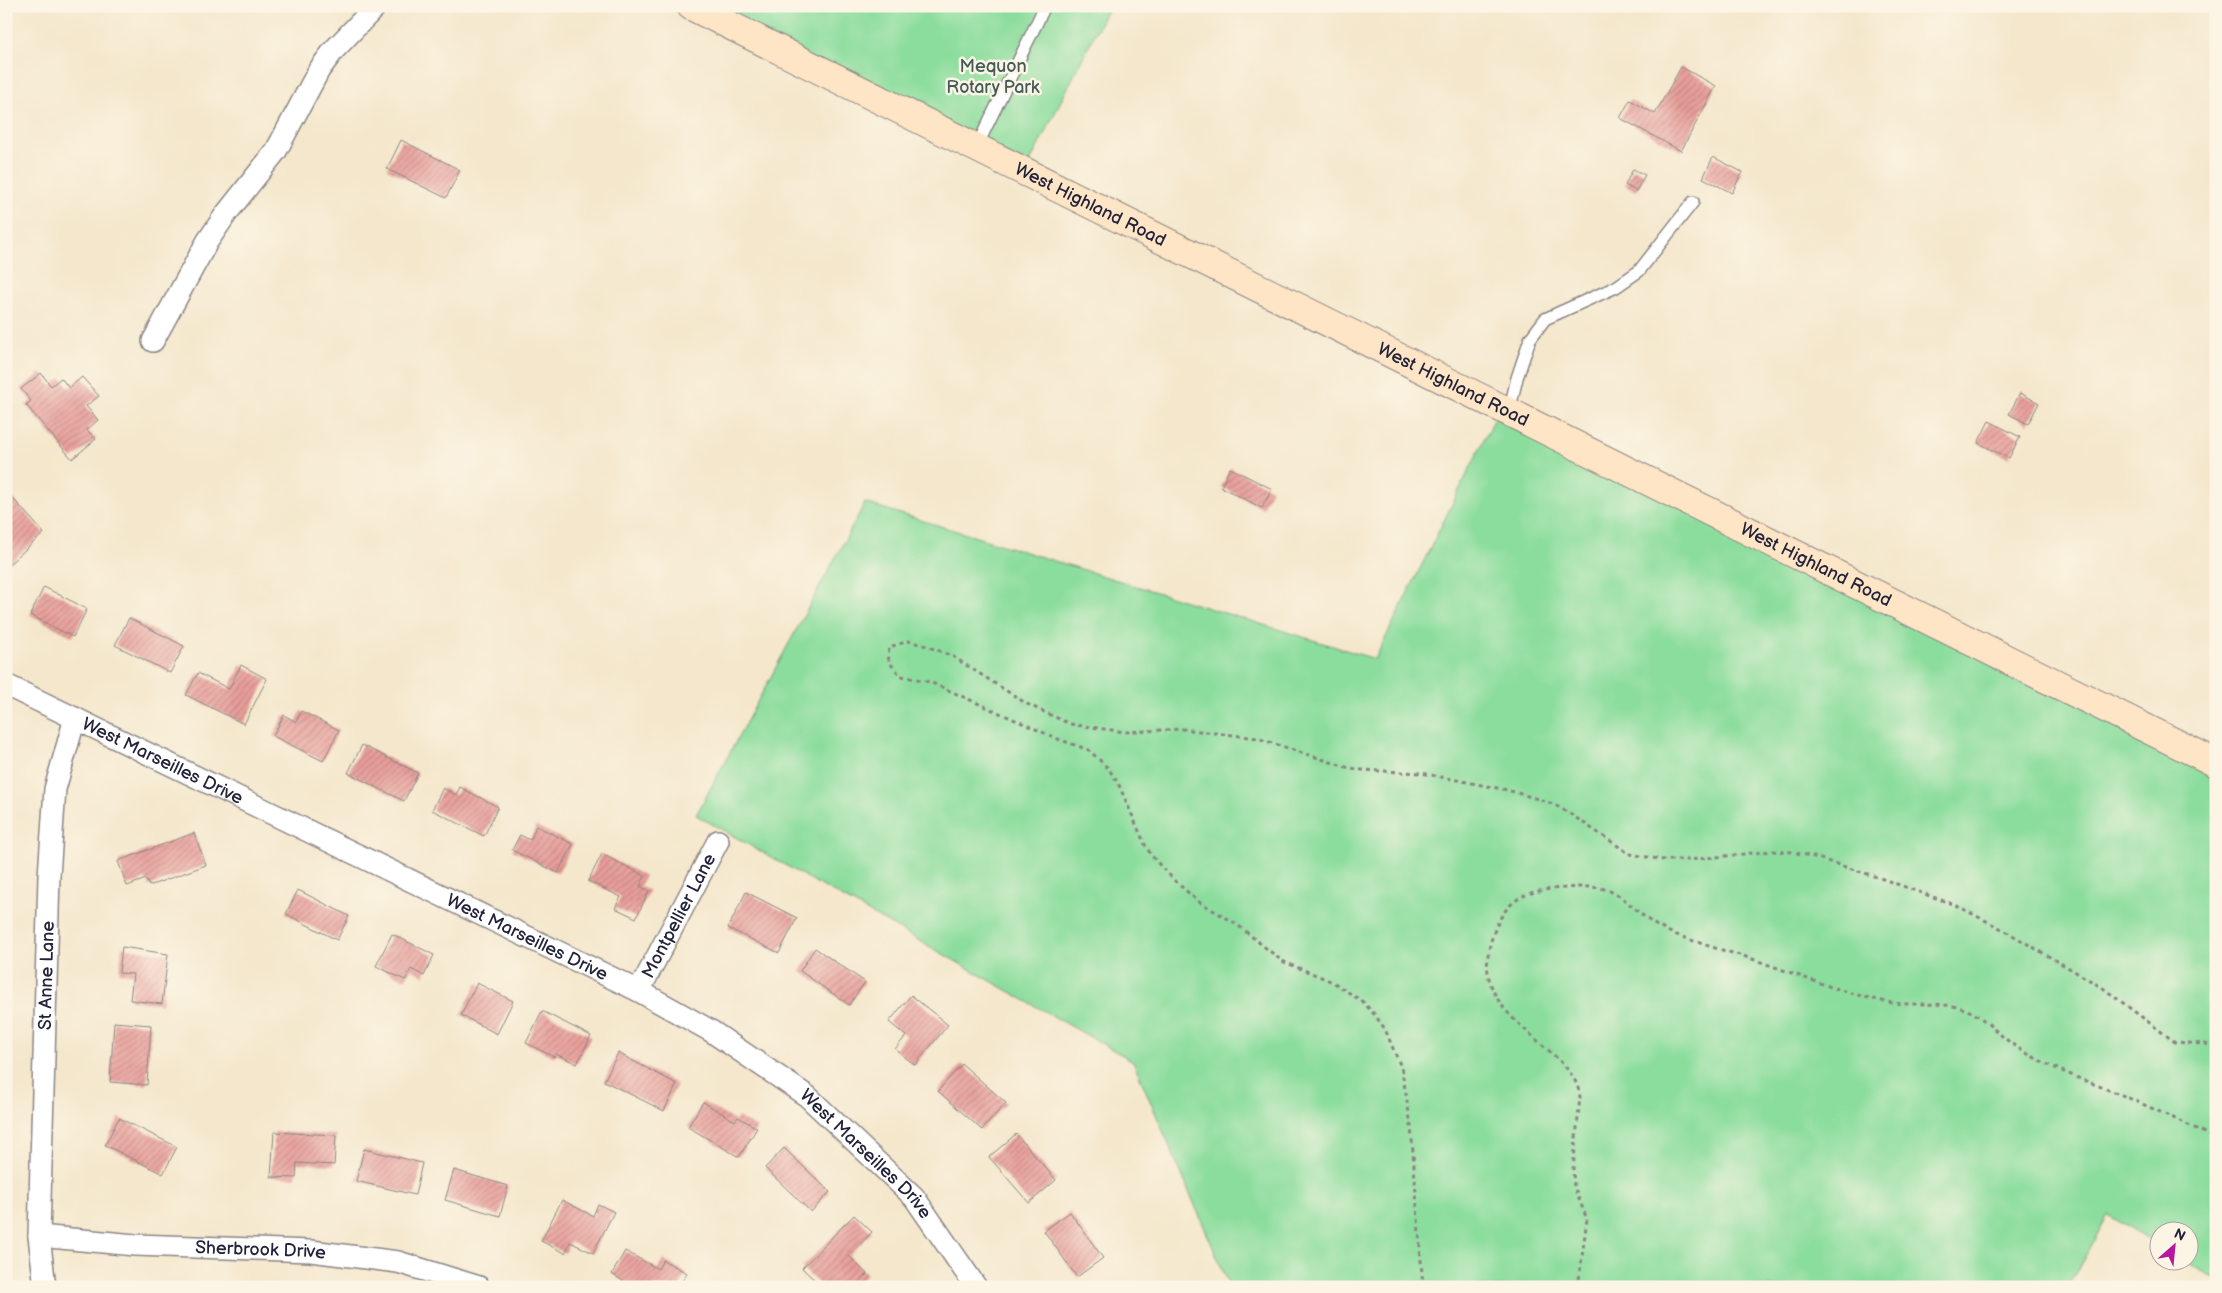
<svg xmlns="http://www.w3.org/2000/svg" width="2222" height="1293" font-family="'Balsamiq Sans',sans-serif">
<defs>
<pattern id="building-hatch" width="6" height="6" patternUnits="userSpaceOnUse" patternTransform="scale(1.25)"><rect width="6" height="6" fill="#e99f9a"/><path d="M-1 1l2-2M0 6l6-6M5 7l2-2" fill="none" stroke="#bc817f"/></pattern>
</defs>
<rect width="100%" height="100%" fill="#fcf5e5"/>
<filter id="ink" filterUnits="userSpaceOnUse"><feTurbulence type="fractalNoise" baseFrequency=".02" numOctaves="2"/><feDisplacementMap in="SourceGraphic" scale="10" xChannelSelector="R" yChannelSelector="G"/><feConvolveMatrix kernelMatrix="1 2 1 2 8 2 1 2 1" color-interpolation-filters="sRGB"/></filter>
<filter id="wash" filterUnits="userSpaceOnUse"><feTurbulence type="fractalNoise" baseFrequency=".0096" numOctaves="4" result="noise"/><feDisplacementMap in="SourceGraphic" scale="20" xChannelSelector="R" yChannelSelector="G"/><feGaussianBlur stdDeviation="1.12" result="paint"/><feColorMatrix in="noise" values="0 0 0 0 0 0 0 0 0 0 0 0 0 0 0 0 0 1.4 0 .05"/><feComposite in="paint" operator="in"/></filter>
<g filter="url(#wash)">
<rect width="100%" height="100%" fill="#f4e7cc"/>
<path fill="#8bdd9d" stroke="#56806c" d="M692,6H1109L1025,172Z
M1495,418L2216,763V1279L2185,1261L2190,1260V1230H2160L2159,1245L2108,1215L2068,1287H1230L1133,1061L696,815L865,503L1375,659Z"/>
<g id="blocks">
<path fill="url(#building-hatch)" d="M1681,67L1716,86L1681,151L1620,118L1630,100L1655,114Z
M401,140L460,170L446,198L387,169Z
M1713,157L1742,172L1732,193L1703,178Z
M1633,169L1645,175L1636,191L1625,185Z
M41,373L51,386L61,378L69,388L82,377L99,396L86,406L98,420L87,430L96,439L72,459L26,405L31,401L21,389Z
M2020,393L2039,403L2028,424L2009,414Z
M1989,421L2020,437L2009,458L1978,443Z
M1230,468L1272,489L1262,508L1221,487Z
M8,493L44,533L8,565L6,494Z
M44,587L87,609L73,637L30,615Z
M129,618L184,646L170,673L115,645Z
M241,665L267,679L244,724L186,695L198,673L229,689Z
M301,711L339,730L323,761L273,736L284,715L296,722Z
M362,745L418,773L404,801L348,773Z
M460,787L498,807L484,836L432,810L443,788L456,795Z
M536,826L573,844L558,873L512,850L520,835L530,840Z
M194,833L206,865L149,886L146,879L127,886L118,861Z
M602,854L645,876L640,886L649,891L636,918L615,908L621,897L588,881Z
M298,890L349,916L337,940L286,914Z
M746,892L797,918L779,953L728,928Z
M392,934L434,955L424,976L411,969L405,980L376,966Z
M122,947L168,954L162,1004L130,1000L133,974L119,973Z
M815,948L865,982L849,1005L800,971Z
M477,983L513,1001L497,1034L461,1015Z
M911,995L948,1025L915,1065L895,1049L906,1036L889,1022Z
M542,1011L591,1036L577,1064L556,1054L554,1057L526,1043Z
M114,1022L151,1025L147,1085L110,1082Z
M618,1053L677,1084L664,1111L604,1081Z
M962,1064L1006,1103L982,1130L938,1091Z
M703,1102L735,1121L738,1117L757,1128L739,1157L688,1127Z
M119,1118L177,1147L163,1174L105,1145Z
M274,1132L336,1135L334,1165L297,1163L296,1178L271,1177Z
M1016,1134L1056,1180L1029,1203L989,1157Z
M784,1148L830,1192L811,1212L765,1168Z
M364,1149L422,1163L415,1195L356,1181Z
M454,1170L508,1186L500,1216L445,1200Z
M562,1200L593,1216L598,1204L614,1212L593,1253L570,1242L565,1253L541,1241Z
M1070,1212L1103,1258L1077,1277L1044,1231Z
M854,1215L872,1232L849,1256L867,1274L854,1287H822L802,1268Z
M625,1251L658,1269L663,1260L687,1273L679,1287H633L612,1274Z"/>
</g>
</g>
<g filter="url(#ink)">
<use href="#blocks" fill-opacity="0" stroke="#8b8484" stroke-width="1"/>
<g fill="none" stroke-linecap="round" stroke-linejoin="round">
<g stroke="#8b8484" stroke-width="14">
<path id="service" d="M976,148L1045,6
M1509,412L1517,378L1530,339L1545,319L1616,287L1639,271L1693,202"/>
</g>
<g stroke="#8b8484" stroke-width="24">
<g id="minor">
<path d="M153,341L207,242L226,214L276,151L319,70L334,50L376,6"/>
<path id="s1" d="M6,685L639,991L711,1031L807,1096L914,1197L976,1287"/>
<path id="s2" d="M639,991L718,841"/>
<path id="s3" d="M39,1236L135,1245L311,1251L398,1262L479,1287"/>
<path id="s4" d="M45,1287L39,1236L49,876L55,789L75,718"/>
</g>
</g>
<g stroke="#8b8484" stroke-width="30">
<g id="secondary">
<path id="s5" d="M691,6L2216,763"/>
</g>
</g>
<path stroke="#8b8484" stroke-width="3" stroke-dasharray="4 4" stroke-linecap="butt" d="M1423,1287L1411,1126L1405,1088L1401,1067L1392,1046L1385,1029L1375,1015L1363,1002L1333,982L1282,961L1235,923L1199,902L1175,881L1155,860L1146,847L1118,783L1108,768L1089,750L1058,739L930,682L901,676L889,662L888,653L890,647L908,641L927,646L952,656L1027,704L1070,724L1125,732L1183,729L1257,738L1346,767L1362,770L1421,773L1507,790L1538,799L1553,804L1567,812L1630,854L1664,860H1688L1772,851L1792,852L1811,856L1883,879L1955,905L2002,929L2103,988L2175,1042L2216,1045
M1578,1287L1587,1219L1574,1187L1573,1169L1580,1097C1578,1081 1569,1070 1558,1059C1517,1020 1470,996 1494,932C1508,895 1530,890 1565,888C1576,887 1589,886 1600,888C1624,893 1635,912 1654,924C1668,933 1685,938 1700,943C1719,950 1739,954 1758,961C1801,976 1842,993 1887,1002C1913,1007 1942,1000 1967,1010C1982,1016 1994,1030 2007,1040C2017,1048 2029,1055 2041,1061C2070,1076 2100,1086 2129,1098C2158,1111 2188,1124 2216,1139"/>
<use href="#service" stroke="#fff" stroke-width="11"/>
<use href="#minor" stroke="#fff" stroke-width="21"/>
<use href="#secondary" stroke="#fde5c5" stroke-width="28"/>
</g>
</g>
<g text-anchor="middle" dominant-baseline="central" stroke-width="5" stroke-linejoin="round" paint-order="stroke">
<g font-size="18" fill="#425a58" stroke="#fcf5e5">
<text x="993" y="66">Mequon<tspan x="993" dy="21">Rotary Park</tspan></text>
</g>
<g font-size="18" fill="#22223b" stroke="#fcf5e5">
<text stroke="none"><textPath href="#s5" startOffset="446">West Highland Road</textPath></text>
<text stroke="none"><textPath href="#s5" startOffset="851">West Highland Road</textPath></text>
<text stroke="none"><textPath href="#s5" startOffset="1256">West Highland Road</textPath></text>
<text stroke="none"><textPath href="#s1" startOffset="174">West Marseilles Drive</textPath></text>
<text stroke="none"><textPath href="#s2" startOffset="85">Montpellier Lane</textPath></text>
<text stroke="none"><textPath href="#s1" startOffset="579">West Marseilles Drive</textPath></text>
<text stroke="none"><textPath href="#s4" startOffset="312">St Anne Lane</textPath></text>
<text stroke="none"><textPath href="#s1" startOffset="984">West Marseilles Drive</textPath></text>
<text stroke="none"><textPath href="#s3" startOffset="222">Sherbrook Drive</textPath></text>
</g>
</g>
<rect width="2222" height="1293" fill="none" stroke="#fcf5e5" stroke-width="25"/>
<g transform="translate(2174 1246) rotate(27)"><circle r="24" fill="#fcf5e5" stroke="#a5a1a1"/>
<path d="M0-4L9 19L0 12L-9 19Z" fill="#b5179e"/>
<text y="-8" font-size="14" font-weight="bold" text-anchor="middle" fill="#22223b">N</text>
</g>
</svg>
